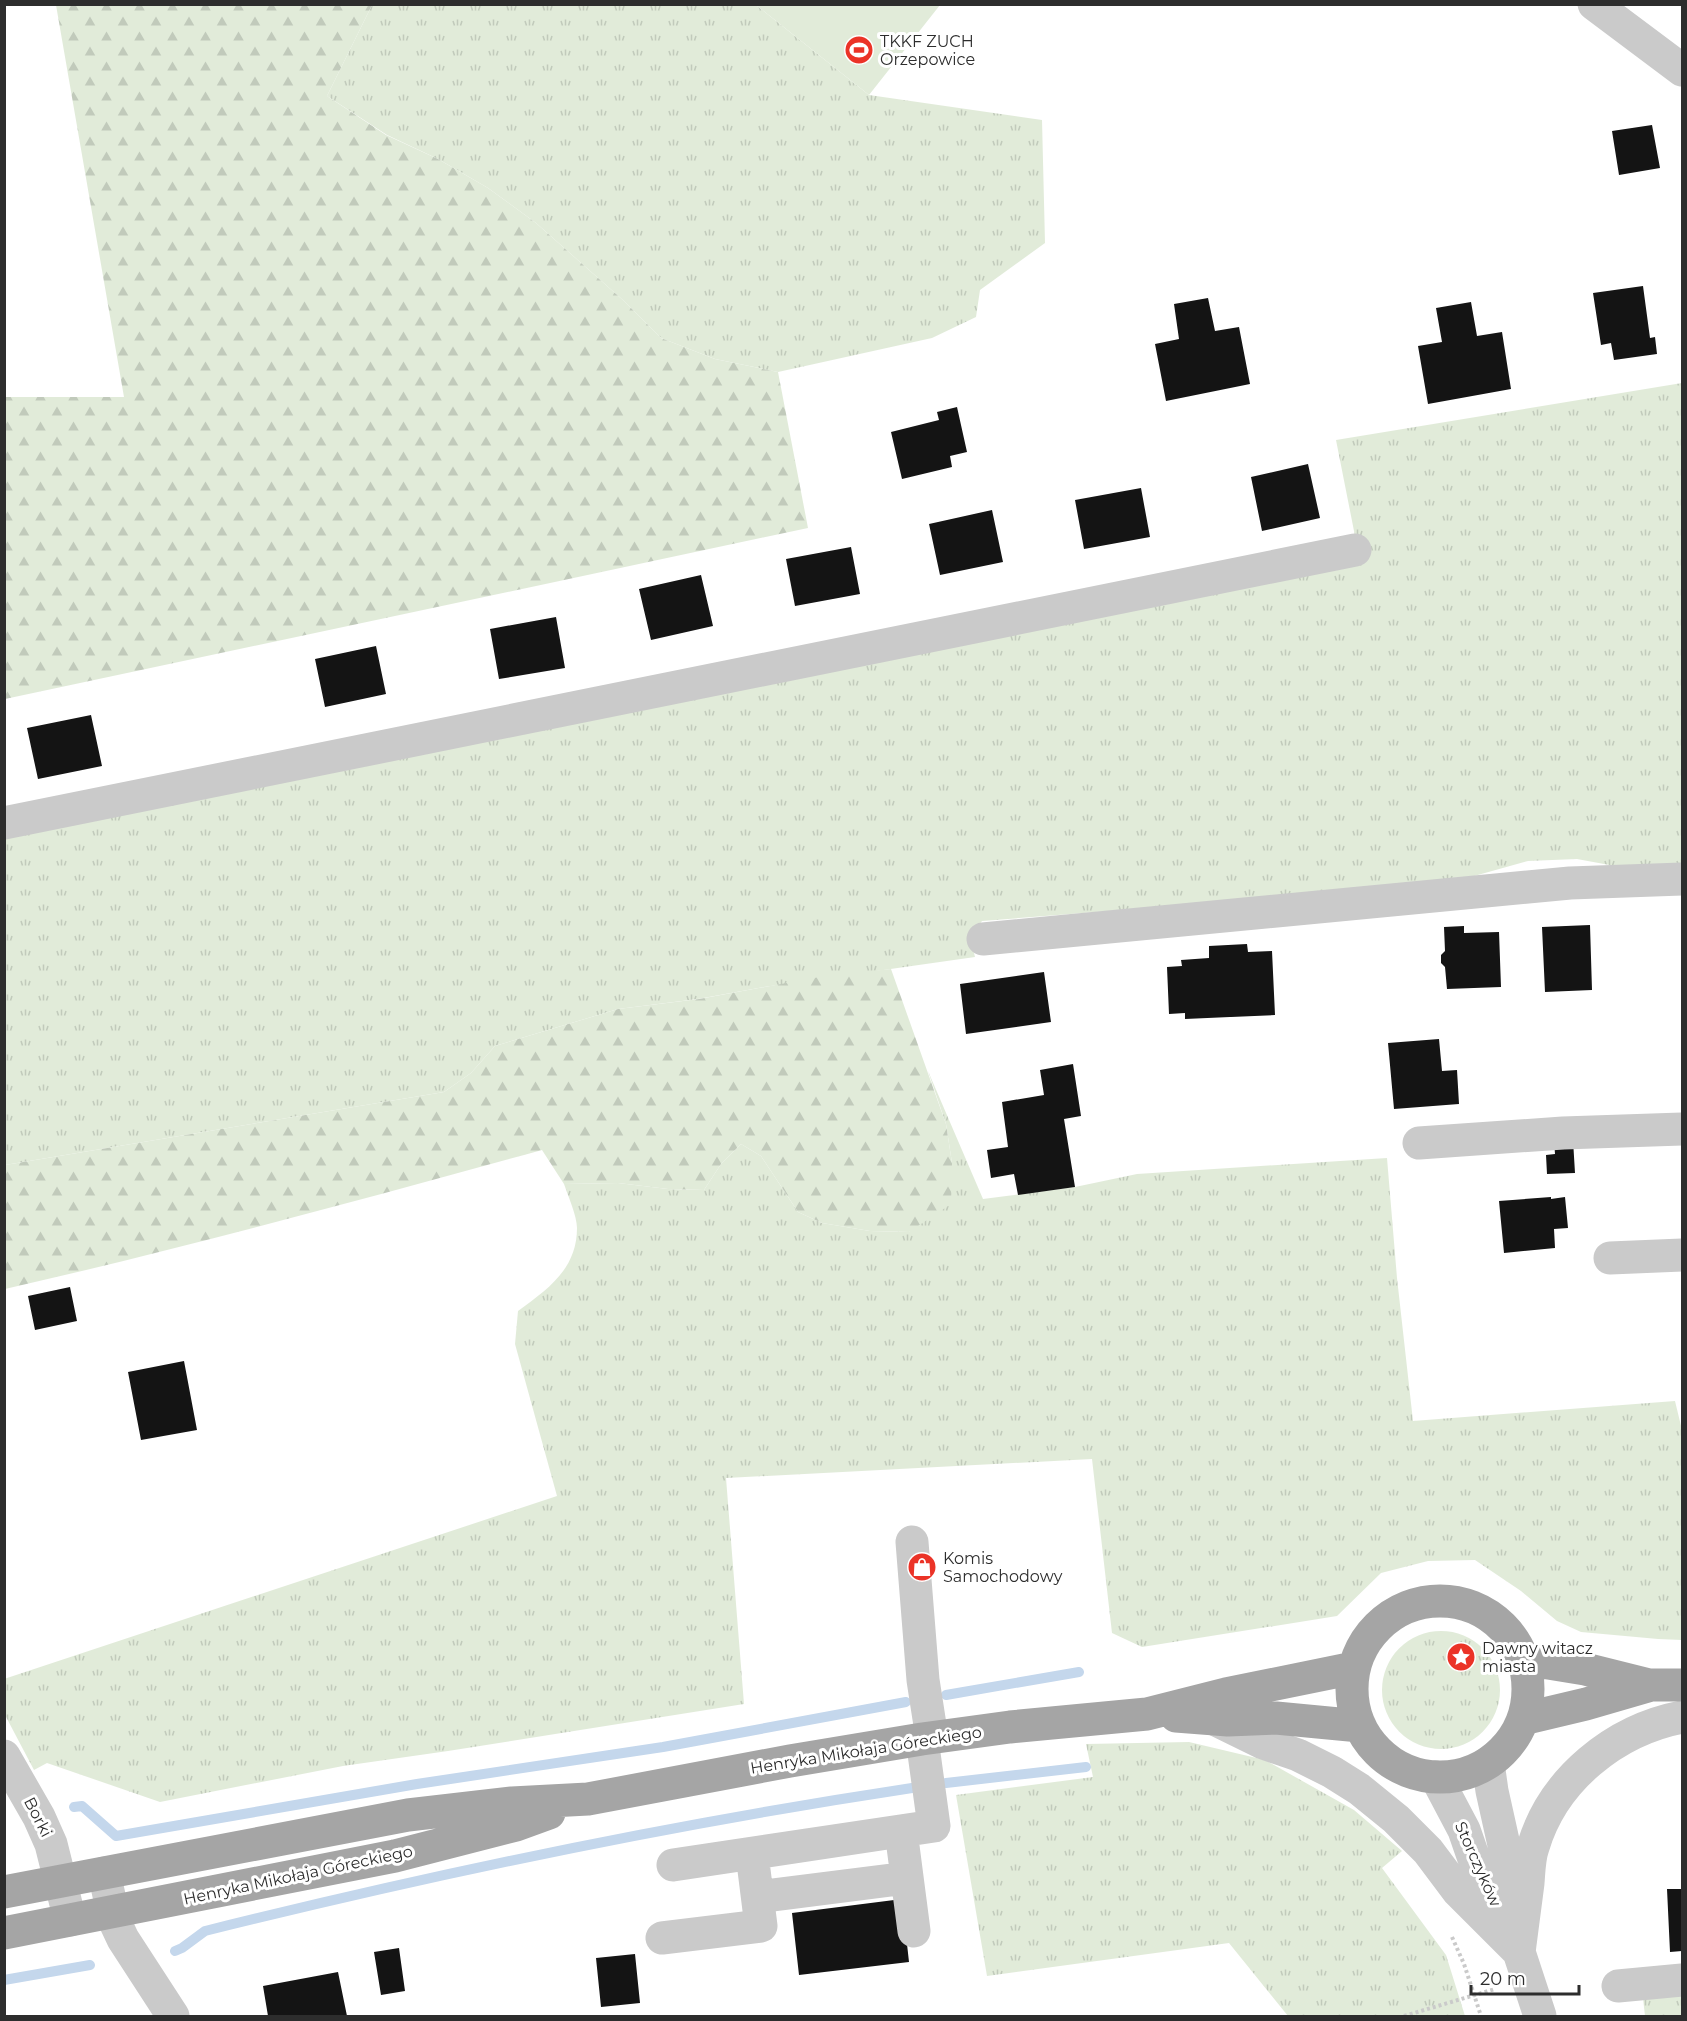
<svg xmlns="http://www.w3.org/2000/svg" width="1687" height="2021" font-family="Montserrat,sans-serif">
<defs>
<pattern id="grass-tufts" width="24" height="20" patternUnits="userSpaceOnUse" patternTransform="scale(1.5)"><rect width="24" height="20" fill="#e1ebd9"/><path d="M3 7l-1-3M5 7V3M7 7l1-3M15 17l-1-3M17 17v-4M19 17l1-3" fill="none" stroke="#c1cabb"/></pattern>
<pattern id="forest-firs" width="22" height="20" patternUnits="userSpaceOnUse" patternTransform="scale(1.5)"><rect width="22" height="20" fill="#e1ebd9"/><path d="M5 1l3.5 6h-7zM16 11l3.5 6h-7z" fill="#c1cabb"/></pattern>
</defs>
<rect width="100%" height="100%" fill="#fff"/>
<path fill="url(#grass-tufts)" d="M372,5H756L869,95L1042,120L1045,243L980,290L976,317L932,338L778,372L715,359L661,338L624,301L536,223L488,188L438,159L387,135L327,96Z
M1682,383V869H1631L1577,859L1528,861L1442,885L982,921L970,937L975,957L764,987L698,999L618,1009L495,1046L471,1073L444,1092L5,1165V838L1355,536L1336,440Z
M928,1071L983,1199L1075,1187L1137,1174L1387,1158L1397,1278L1413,1421L1675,1401L1682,1430V1640L1658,1639L1581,1632L1557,1621L1521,1591L1475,1560L1428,1561L1381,1573L1337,1616L1142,1647L1112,1633L1092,1459L726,1478L744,1704L448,1751L343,1766L160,1802L47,1763L34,1770L5,1715L4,1679L557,1496L515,1344L518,1311C548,1289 577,1269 577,1228C577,1216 568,1196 564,1184L618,1183L668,1189L704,1190L721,1164L741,1144L761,1156L798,1212L822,1223L870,1231L909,1232L952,1163L946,1124Z
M1382 1690a59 59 0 1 1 118 0a59 59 0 1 1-118 0Z
M1189,1742L1265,1760L1354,1810L1402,1851L1382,1868L1446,1955L1465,2016H1288L1229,1943L987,1976L956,1795L1093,1777L1086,1744Z
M1682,1995V2016H1645L1643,1998Z"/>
<path fill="url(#forest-firs)" d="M56,5H372L327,96L386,135L438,159L488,188L536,223L624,301L661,338L715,359L778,372L808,528L5,699V397H124Z
M891,969L946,1124L952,1163L951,1204L909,1232L870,1231L822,1223L798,1212L761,1156L741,1144L721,1164L704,1190L668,1189L618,1183L564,1184L542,1150C364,1199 185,1248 5,1289V1165L444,1092L471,1073L495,1046L618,1009L699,999L830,975Z"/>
<path fill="#e1ebd9" d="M756,5H940L869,95Z"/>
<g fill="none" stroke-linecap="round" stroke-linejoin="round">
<path stroke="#c4d7ec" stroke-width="10" d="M946,1695L1079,1672
M946,1783L1086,1767
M74,1807L82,1806L116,1836L417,1784L663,1747L906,1702
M175,1951L182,1948L205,1931C438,1873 674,1824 912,1788
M4,1980L90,1965"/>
</g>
<path fill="#141414" d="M1652,125L1660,168L1619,175L1612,131Z
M1643,286L1650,338L1655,337L1657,354L1614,360L1611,343L1601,345L1593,293Z
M1208,298L1215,331L1239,327L1250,384L1166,401L1155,344L1179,339L1174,304Z
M1471,302L1477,336L1502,332L1511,389L1428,404L1418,346L1442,342L1436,308Z
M957,407L967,452L950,456L952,467L902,479L891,432L939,420L937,412Z
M1308,464L1320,518L1262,531L1251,477Z
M1141,488L1150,537L1084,549L1075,500Z
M992,510L1003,562L940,575L929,524Z
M851,547L860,594L795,606L786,559Z
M701,575L713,626L651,640L639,589Z
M556,617L565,668L499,679L490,629Z
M376,646L386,694L325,707L315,659Z
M91,715L102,766L38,779L27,728Z
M1590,925L1592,990L1545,992L1542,927Z
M1464,926V933L1499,932L1501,987L1447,989L1445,967L1441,963V955L1445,951L1444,927Z
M1247,944L1248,952L1272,951L1275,1015L1185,1019V1013L1169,1014L1167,967L1182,966L1181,960L1209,958V946Z
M1044,972L1051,1022L966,1034L960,984Z
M1439,1039L1442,1071L1457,1070L1459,1104L1394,1109L1388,1043Z
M1073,1064L1081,1116L1064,1119L1075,1187L1018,1195L1014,1174L991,1178L987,1150L1008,1147L1002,1102L1044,1095L1040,1070Z
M1573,1140L1575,1173L1547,1174L1546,1155L1555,1154L1554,1141Z
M1551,1197V1199L1565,1197L1568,1228L1554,1229L1555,1248L1504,1253L1499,1201Z
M70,1287L77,1321L35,1330L28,1296Z
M184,1361L197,1430L141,1440L128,1372Z
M1667,1889H1682V1951L1670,1952Z
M902,1899L909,1962L799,1975L792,1913Z
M399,1948L405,1991L381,1995L374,1952Z
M635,1954L640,2003L601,2007L596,1958Z
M338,1972L347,2016H268L263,1986Z"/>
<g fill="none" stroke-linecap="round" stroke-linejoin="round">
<path stroke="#cacaca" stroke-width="4" stroke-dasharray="3 3" stroke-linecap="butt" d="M1452,1937L1464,1964L1481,2016
M1404,2016L1495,1989"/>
<path stroke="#cacaca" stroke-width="33" d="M1594,4L1682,70
M4,823L1355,550
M983,939L1570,883L1682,879
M1419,1143L1563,1133L1682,1129
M1610,1258L1682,1255
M912,1542L923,1680L932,1738
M1214,1719L1263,1743L1298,1755L1332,1772L1359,1789L1396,1819L1428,1851L1458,1891L1519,1952
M4,1756L39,1817L51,1844L70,1920
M1488,1763L1492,1791L1504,1845L1513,1909
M1436,1777L1464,1830L1473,1856L1519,1952L1540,2016
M901,1831L914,1931
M673,1865L934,1826L922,1739
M104,1873L115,1922L123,1939L173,2016
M758,1897L907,1878
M662,1938L761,1926L752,1854
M1519,1952C1522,1929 1525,1906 1528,1883C1529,1871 1529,1858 1533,1847C1553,1779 1615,1730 1682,1717
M1618,1986L1682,1980"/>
<path stroke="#a5a5a5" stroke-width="33" d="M1352 1689a88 88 0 1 1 176 0a88 88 0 1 1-176 0Z
M1523,1659L1585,1669L1649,1685H1682
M1176,1716L1228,1720L1276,1718L1360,1726
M1523,1719L1586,1704L1648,1686
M4,1892L408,1815L512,1803L588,1799L790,1761L922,1739L1010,1727L1147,1714L1226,1694L1354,1668
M4,1933L395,1856L516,1825L549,1813"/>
</g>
<defs>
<g id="stadium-disc" transform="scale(1.5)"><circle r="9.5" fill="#eb3327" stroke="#fff"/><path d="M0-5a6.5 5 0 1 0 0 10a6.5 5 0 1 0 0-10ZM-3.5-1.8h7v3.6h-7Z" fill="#fff"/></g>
<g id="shop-disc" transform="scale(1.5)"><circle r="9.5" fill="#eb3327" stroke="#fff"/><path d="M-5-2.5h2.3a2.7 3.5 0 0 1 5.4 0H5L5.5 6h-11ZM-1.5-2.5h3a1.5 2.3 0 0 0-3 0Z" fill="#fff"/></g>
<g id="sight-disc" transform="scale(1.5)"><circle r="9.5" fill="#eb3327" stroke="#fff"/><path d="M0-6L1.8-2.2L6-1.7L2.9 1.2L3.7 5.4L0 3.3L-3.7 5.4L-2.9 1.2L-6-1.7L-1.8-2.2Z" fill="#fff"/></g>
</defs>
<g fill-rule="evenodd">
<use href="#stadium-disc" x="859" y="50"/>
<use href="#shop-disc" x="922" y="1567"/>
<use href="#sight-disc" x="1461" y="1657"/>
</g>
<g text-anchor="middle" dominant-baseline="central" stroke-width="6" stroke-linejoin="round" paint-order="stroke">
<g font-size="16" fill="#2d2d2d" stroke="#fff" text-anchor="start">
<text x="880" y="41">TKKF ZUCH<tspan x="880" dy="18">Orzepowice</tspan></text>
<text x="943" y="1558">Komis<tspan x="943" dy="18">Samochodowy</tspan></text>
<text x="1482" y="1648">Dawny witacz<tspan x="1482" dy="18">miasta</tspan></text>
</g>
<g font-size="16" fill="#2d2d2d" stroke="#fff">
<text transform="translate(866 1750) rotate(-9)">Henryka Mikołaja Góreckiego</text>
<text transform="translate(38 1817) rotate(63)">Borki</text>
<text transform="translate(1478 1864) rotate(66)">Storczyków</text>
<text transform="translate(298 1875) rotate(-12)">Henryka Mikołaja Góreckiego</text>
</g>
</g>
<rect width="1687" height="2021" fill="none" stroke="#2d2d2d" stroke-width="12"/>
<path d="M1471 1985v9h108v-9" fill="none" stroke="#2d2d2d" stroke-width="3"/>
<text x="1480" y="1985" font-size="18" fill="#2d2d2d" stroke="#ffffff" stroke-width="4.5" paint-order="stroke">20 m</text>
</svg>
